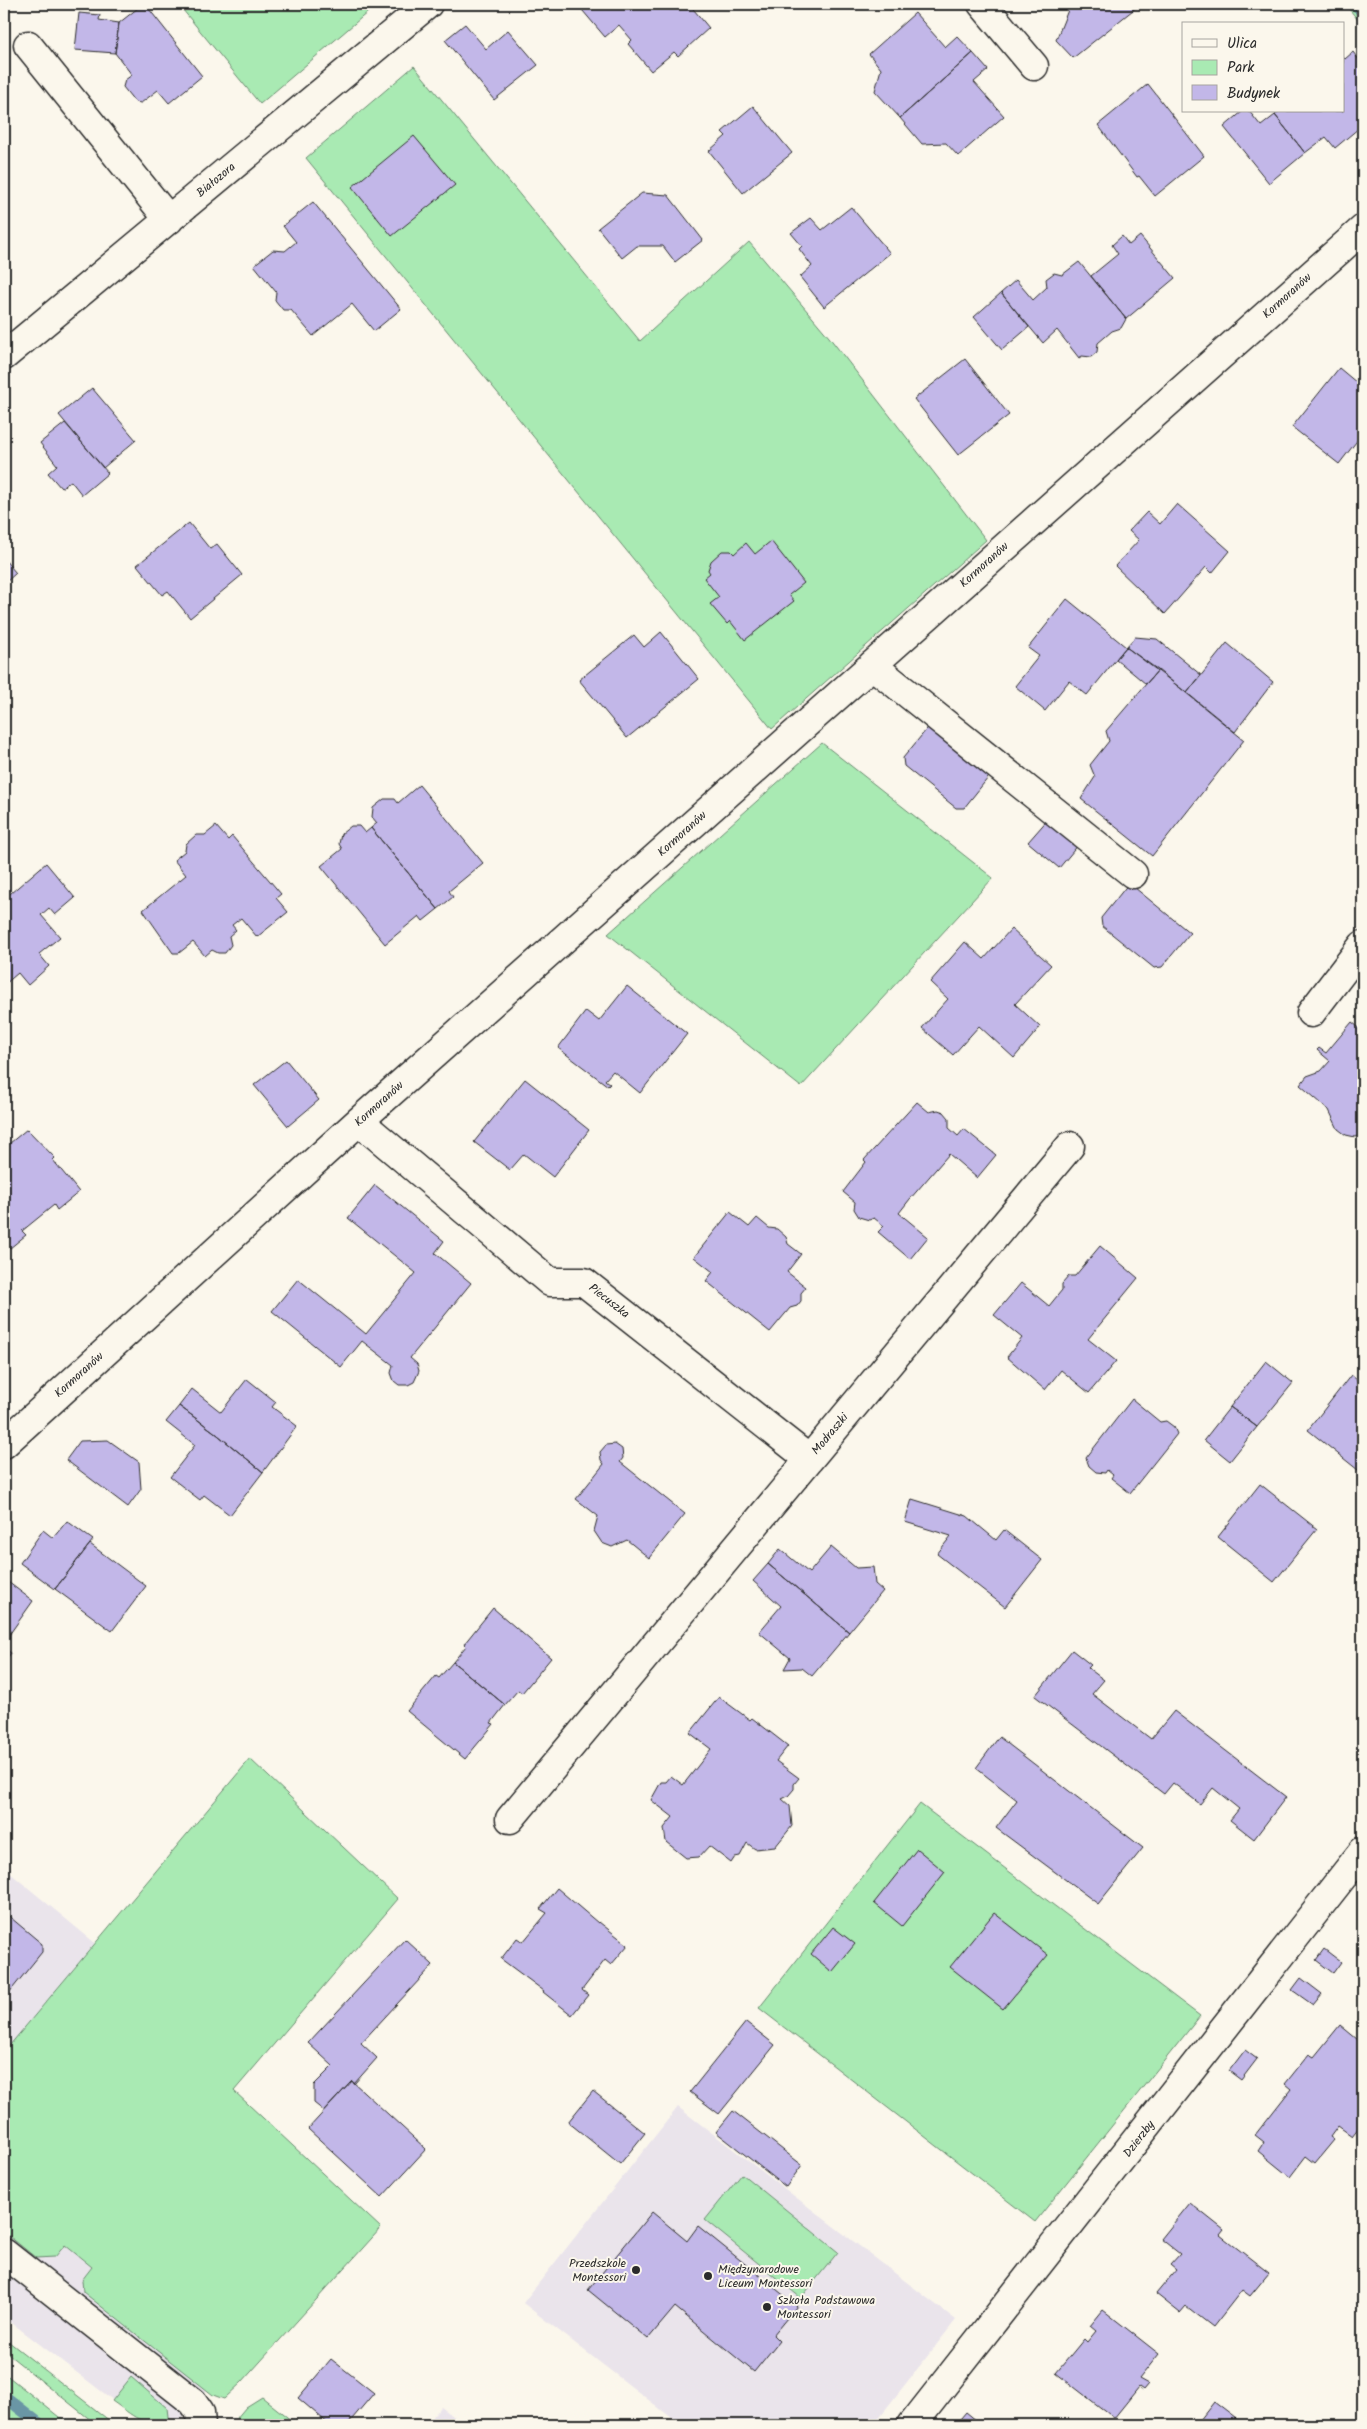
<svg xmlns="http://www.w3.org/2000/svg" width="1367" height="2429" font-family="Kalam,sans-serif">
<rect width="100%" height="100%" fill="#fbf7ec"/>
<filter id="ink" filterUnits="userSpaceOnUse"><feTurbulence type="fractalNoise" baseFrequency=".02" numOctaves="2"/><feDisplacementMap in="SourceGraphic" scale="10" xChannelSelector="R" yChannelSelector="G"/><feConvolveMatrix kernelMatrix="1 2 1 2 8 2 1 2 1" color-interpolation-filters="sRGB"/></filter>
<g filter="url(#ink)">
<path fill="#eae4eb" d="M4,1868L95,1943L4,2052Z
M678,2107L956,2320L873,2425H681L523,2303Z
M4,2232L36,2257H55L65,2245L92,2267L82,2280L83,2292L207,2390L177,2425H151L143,2423L4,2317Z
M441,2407L465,2425H426Z"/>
<path fill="#a9eab3" stroke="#6a8a6f" d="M178,4H361L368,12L260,104Z
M1345,4H1363V26Z
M414,66L640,341L749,242L829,337L986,540L772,729L306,158Z
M822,743L993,878L801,1087L608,934Z
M250,1759L398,1899L234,2091L381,2228L242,2382L224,2399L213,2395L83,2292L82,2280L92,2267L65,2245L55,2257L36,2258L4,2232V2052Z
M920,1804L1200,2016L1035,2222L759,2008Z
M742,2174L838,2252L801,2298L705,2220Z
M4,2338L115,2425H97L4,2351Z
M4,2373L69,2425H15L4,2416Z
M131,2377L167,2408L169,2425C141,2425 135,2417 112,2401Z
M262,2397L297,2425H231L246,2407Z"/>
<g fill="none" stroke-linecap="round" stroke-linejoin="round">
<path stroke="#6b96a5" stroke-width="12" d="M1356,4L1363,13
M4,2396L41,2425"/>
</g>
<path fill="#c2b7e8" stroke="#2b2b2b" d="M143,4H145L202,76L169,103L158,90L141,103L135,102L123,87L125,80L132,75L115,53L119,23Z
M577,4H689L709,28L678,56L674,52L651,71L628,44L632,40L619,25L605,37Z
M1079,4H1136L1138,6L1073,58L1056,40L1070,5L1079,7Z
M79,13L100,15L99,20L119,23L115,53L75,50Z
M915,13L945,47L957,36L973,53L900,118L875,91L881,69L869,54Z
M465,24L486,49L508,30L538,65L494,100L445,40Z
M1353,52L1363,65V134L1359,128L1335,148L1326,137L1305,153L1275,115L1279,111H1343V57L1345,59Z
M973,53L988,70L974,82L1004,116L958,156L946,143L922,144L900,118Z
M1148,84L1204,156L1155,196L1139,176L1137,177L1098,125Z
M753,106L792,153L743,193L709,151L726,136L722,132Z
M1243,111H1249L1261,126L1275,115L1305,153L1269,183L1224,127Z
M414,136L455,185L392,236L352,187Z
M642,193L668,195L703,240L675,262L663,246H637L622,258L598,228Z
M313,202L401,309L374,331L352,304L313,336L291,310H283L275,300L276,292L254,265L273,250L285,251L296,242L283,226Z
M851,207L890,253L824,307L800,277L812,266L799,249L802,246L791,233L811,218L822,230Z
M1122,236L1129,245L1140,236L1175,278L1126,319L1091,276L1118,254L1112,245Z
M1079,262L1126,319L1121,328L1112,331L1098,343L1097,352L1091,357L1082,356L1079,358L1057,330L1043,343L1001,293L1016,280L1033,300L1047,287L1046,279L1054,273L1062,275Z
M1001,293L1029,327L1002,350L974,317Z
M965,359L1009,415L958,455L914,399Z
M1339,368L1363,388V433L1339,464L1292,427Z
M92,388L136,440L103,468L59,415Z
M65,423L108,473L82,495L71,481L61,488L48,473L57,465L40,443Z
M1177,504L1230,551L1212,573L1206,567L1165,614L1115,566L1139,540L1129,531L1147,512L1160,524Z
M189,523L210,549L217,544L242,575L190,618L168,591L162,595L137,565Z
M771,541L804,583L789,595L794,601L745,640L730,621L727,624L710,604L719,597L704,578L710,573L708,570L711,561L722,551H731L734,554L746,543L755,554Z
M4,559L16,573L5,583L4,592Z
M1067,599L1126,647L1087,695L1069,681L1045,711L1015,686L1039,656L1028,648Z
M661,632L699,679L627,738L579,680L634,635L644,647Z
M1135,637L1157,639L1201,675L1187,693L1126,647Z
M1227,643L1273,682L1235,732L1187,693Z
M1126,647L1158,670L1146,684L1116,659Z
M1158,670L1244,740L1152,856L1081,799L1095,777L1090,765L1109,741L1106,731Z
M931,724L992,773L964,808H956L904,766L903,758Z
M419,785L483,863L449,891L453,897L438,909L371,828L377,823L372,817L373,808L384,799H395L398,803Z
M1049,818L1079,844L1059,868L1028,842Z
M216,826L228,840L232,836L281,894L276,898L288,912L257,937L241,918L232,925L236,930L229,936L231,945L225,953H218L212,950L205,956L193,942L179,953H173L143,910L186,875L174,860L185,851L186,844L196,835H205Z
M351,826H359L365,833L371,828L438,909L423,921L419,916L385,944L321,866L342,849L339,844L341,834Z
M46,863L75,898L55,915L49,908L41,915L60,937L39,954L49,966L28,985L18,973L4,985V899Z
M1129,883L1190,933L1162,967L1154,968L1102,926L1101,918Z
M1011,929L1051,965L1015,1004L1040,1027L1014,1058L979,1026L953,1055L922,1028L948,999L930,982L965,942L984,959Z
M627,986L687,1034L640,1093L613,1071L605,1080L610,1084L608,1086L558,1048L586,1011L599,1021Z
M1352,1022L1363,1031V1134L1355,1137L1346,1135L1338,1129L1329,1110L1300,1085L1307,1076L1321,1071L1330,1061L1317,1050L1319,1048L1326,1053Z
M286,1060L319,1100L288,1126L254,1085Z
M525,1079L589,1130L553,1177L524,1154L510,1170L474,1142Z
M917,1102L929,1112L938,1110L944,1112L949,1118V1128L958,1136L964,1129L996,1155L977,1178L949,1154L910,1199L899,1213L928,1237L910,1259L878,1232L884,1226L874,1218L869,1220L859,1217L854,1209L855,1202L843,1192L866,1162L864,1160Z
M27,1129L55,1158L53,1160L79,1192L57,1210L54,1205L22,1231L26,1235L4,1253V1148Z
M375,1185L444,1241L435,1253L471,1283L410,1358L417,1364L419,1371L414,1382L408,1385H399L394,1381L391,1373L393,1365L362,1341L341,1367L272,1311L298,1279L366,1334L416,1273L348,1218Z
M730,1212L749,1227L757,1218L769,1228L777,1229L786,1237L788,1244L801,1254L787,1272L806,1287L801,1293V1301L797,1306L790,1308L770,1332L706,1281L713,1272L694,1257Z
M1100,1246L1138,1278L1088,1339L1116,1361L1089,1393L1061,1370L1045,1390L1007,1357L1022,1338L994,1315L1021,1283L1049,1306L1062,1290V1284L1069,1276H1075Z
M1266,1361L1293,1383L1257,1427L1230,1407Z
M1351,1375L1363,1385V1474L1308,1430Z
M247,1379L276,1402L272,1407L297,1426L263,1472L213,1431L179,1406L192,1389L221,1412Z
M1132,1399L1160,1422L1166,1421L1174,1427L1177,1434L1130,1493L1111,1478L1113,1475L1107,1470L1105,1473L1096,1472L1089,1466L1086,1458Z
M179,1406L213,1431L263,1472L230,1515L204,1495L200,1500L170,1477L195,1445L166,1422Z
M1230,1407L1257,1427L1230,1461L1204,1440Z
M108,1440L139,1462L141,1489L128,1507L66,1460L80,1441Z
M615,1444L622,1449L623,1458L620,1462L685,1514L649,1558L627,1540L612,1547L602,1543L594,1531L598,1516L576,1499L604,1464L601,1460L600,1452L606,1445Z
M1260,1484L1317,1529L1274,1582L1218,1537Z
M912,1499L967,1516L996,1540L1004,1530L1042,1560L1005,1607L937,1554L951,1536L905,1522Z
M67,1521L93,1540L55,1589L20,1563L43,1530L53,1538Z
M90,1544L146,1586L112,1631L55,1589Z
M831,1547L856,1568L873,1567L875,1584L883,1591L849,1632L768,1564L780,1549L809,1573Z
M768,1564L849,1632L812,1676L802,1668L784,1669L790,1658L759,1632L781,1606L753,1581Z
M4,1579L33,1601L4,1642Z
M493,1608L551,1658L522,1693L518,1690L505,1705L453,1662L466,1646L464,1644Z
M4,1648L11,1653L4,1662Z
M1072,1650L1091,1665L1088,1668L1104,1680L1092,1694L1151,1739L1174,1711L1286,1797L1254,1839L1230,1820L1239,1809L1213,1788L1200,1804L1173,1783L1164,1794L1035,1696Z
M453,1662L505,1705L491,1723L494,1724L465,1759L407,1711L436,1676L439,1678Z
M719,1697L750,1720L752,1718L788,1746L776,1761L799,1778L794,1784V1789L788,1796L782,1799L790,1806L792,1826L775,1847L755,1849L747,1843L740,1856L735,1857L731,1863L709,1846L699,1857L686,1858L666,1842L664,1828L673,1817L651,1800L661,1782H666L671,1776L683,1785L711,1749L690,1733Z
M999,1737L1143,1848L1098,1904L996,1828L1017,1800L976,1768Z
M917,1849L945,1872L902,1926L874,1903Z
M557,1888L598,1923L599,1922L628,1945L611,1965L605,1960L582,1990L588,1995L572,2015L543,1992L544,1991L501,1959L517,1938L523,1942L547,1913L540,1909Z
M4,1912L42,1944V1952L4,1999Z
M994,1913L1048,1955L1003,2009L950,1967Z
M833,1927L855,1944L832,1972L811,1954Z
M405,1939L433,1965L361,2043L377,2058L354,2084L352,2081L324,2111L314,2103V2085L333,2066L308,2043Z
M1324,1949L1341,1962L1333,1973L1316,1960Z
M1301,1978L1322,1994L1313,2005L1292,1990Z
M746,2022L775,2045L719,2114L690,2092Z
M1340,2025L1363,2044V2122L1352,2136L1338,2126L1330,2137L1334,2140L1315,2163L1306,2156L1290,2177L1258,2151L1264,2142L1255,2135L1291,2089L1285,2084L1309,2054L1314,2057Z
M1245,2050L1257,2059L1241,2080L1229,2071Z
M352,2081L426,2149L382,2197L308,2129Z
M593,2091L645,2133L620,2164L568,2122Z
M733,2111L802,2165L786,2187L716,2132Z
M1190,2203L1224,2230L1220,2235L1269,2273L1250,2296L1242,2290L1213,2327L1186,2306L1180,2313L1156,2294L1176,2270L1170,2265L1180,2254L1161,2239Z
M652,2212L687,2241L698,2226L797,2306L773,2335L779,2341L754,2372L675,2307L648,2339L588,2290Z
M1103,2310L1159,2354L1139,2379L1148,2384L1143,2390L1139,2387L1114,2418L1056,2373L1084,2339L1087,2342L1096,2331L1090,2326Z
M331,2359L374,2393L347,2425H330L298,2398Z
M1214,2402L1244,2425H1196Z
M966,2412L982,2425H955Z"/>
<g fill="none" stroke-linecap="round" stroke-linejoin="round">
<g stroke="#2b2b2b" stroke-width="31">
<path id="minor" d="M982,4L1034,66
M28,45L169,220
M4,356L428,4
M872,665L1133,874
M1311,1013L1363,945
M359,1121L550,1282H584L809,1459
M4,1444L359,1121L1363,229
M510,1819L1070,1146
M4,2253L193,2402L200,2412L201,2425
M912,2425L1363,1851"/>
</g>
<use href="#minor" stroke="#fbf7ec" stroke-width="28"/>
</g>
</g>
<g fill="#2b2b2b" stroke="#fbf7ec" stroke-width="2">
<circle cx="636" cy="2270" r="5"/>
<circle cx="708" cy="2276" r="5"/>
<circle cx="767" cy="2307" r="5"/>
</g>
<g text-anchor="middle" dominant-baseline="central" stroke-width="4" stroke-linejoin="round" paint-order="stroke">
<g font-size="12" fill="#2b2b2b" stroke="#fbf7ec">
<text transform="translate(216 180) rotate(-40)">Białozora</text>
<text transform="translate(1287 296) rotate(-42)">Kormoranów</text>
<text transform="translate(984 565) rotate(-42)">Kormoranów</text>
<text transform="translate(682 834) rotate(-42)">Kormoranów</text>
<text transform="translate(379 1104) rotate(-42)">Kormoranów</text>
<text transform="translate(609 1301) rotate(38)">Piecuszka</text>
<text transform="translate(79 1375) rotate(-42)">Kormoranów</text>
<text transform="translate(830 1434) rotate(-50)">Modraszki</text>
<text transform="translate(1139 2139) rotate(-52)">Dzierzby</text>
</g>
<g font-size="12" fill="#2b2b2b" stroke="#fbf7ec" text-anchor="start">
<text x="626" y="2263" text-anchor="end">Przedszkole<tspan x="626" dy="14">Montessori</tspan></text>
<text x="718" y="2269">Międzynarodowe<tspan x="718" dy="14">Liceum Montessori</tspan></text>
<text x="777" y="2300">Szkoła Podstawowa<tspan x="777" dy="14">Montessori</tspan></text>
</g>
</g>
<rect width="1367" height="2429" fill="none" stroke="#fbf7ec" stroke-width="20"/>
<rect x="10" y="10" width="1347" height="2409" fill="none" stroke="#2b2b2b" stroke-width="2" filter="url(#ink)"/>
<rect x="1182" y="22" width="162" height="90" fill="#fbf7ec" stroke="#a8a59f"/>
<rect x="1192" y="39" width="25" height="8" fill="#fbf7ec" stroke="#a8a59f"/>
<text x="1227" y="48" font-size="15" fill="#2b2b2b">Ulica</text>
<rect x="1192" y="60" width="25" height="15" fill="#a9eab3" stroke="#a8a59f"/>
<text x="1227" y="72" font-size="15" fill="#2b2b2b">Park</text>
<rect x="1192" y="85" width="25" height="15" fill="#c2b7e8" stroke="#a8a59f"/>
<text x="1227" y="98" font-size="15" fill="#2b2b2b">Budynek</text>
</svg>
